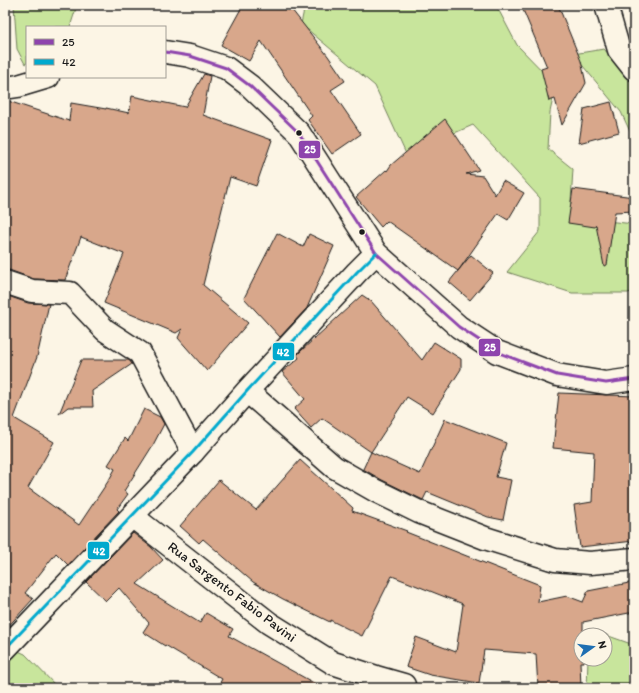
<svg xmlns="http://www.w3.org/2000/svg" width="639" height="693" font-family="Itim,sans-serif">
<rect width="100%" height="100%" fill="#fcf5e5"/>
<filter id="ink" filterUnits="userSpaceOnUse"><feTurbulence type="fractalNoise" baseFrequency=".025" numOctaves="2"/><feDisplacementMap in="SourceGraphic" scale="8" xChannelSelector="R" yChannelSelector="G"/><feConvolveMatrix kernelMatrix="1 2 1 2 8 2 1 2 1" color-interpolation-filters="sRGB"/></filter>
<g filter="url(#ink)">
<path fill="#c8e59c" stroke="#72805c" d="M14,5H77L70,27H27V63L25,64L17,49Z
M305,5H496L517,45L556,85L550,112L548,149L573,169L570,217L634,224V291L628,293H572L507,272L540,231V198L473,125L406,154L375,86L301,24Z
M604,49L634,83V140L621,112L573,54Z
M589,629L634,645V688H587L588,659H605V635H589Z
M16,650L25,654L58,688L5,687V662L14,651Z"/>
<path fill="#d8a78b" stroke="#1c1c1c" d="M243,5H288L328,56L345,81L331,90L361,134L332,154L308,120L312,116L261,41L249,61L221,45Z
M521,5H558L581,61L586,83L562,125L555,99L549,101L541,69L547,67Z
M204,74L210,76L203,115L272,140L256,186L230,177L203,285L248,323L207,371L178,338L182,329L176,333L104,303L124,254L81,237L65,280L34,279L9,270H5V100L69,121L71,103L106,109V108L129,113L132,96L185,107Z
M611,102L619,132L579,143L584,109Z
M445,119L479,170L466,174L483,176L495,195L503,181L524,193L508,220L498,214L458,271L387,221L381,227L356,197L386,170L387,171L391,165Z
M573,189L634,197V211L615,212L607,265L604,266L596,225L595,227L568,223Z
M277,233L303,247L309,234L334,246L307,308L280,337L244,298Z
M471,255L493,273L470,300L449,282Z
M5,295L28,303L49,304L37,357L14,418L54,442L28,488L79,525L109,480L115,469L108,465L125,438L128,441L144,409L160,417L164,424L153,445L124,491L128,494L117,509L119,511L68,565L56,553L25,593L33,599L5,630Z
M362,295L371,301L422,360L434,342L461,359V369L433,413L407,397L371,452L322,418L311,428L294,409L305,399L282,372L299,358L297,355L302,350Z
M81,360H129L132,364L92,391L93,407H68L59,414Z
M559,393L634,396V541L580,547L574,505L592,502L594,452L553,448Z
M445,419L506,443L496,477L511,480L503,520L488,517L427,492L423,500L382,480L363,469L371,452L420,474Z
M300,460L353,508L352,511L407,531L406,532L540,585L538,602L567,596L583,602L588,591L634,582V612L583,622V635H581V659H584V662H580L581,688H538L536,654L484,650L479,683L430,675L406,667L416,637L456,652L463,604L392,576L362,636L330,620V622L283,599L253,582L203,539L199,543L180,526L219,480L256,510Z
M133,533L151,547L163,560L137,584L200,623L206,613L233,629L229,636L323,688H217L222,679L165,645V646L143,632L149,623L119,588L106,601L86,582Z"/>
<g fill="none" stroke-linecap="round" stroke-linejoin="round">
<g stroke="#1c1c1c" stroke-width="25">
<path id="pedestrian" d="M5,282L32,291L70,293L105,330L140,353L193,452"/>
</g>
<g stroke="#1c1c1c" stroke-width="25">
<path id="minor" d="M606,5L619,50L634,69
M247,391L334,467L376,491L419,512L485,538L555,560L590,563L634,559
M132,516L269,623L333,663L376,677L404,685
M5,649L193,452L247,391L357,272L376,253"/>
</g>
<g stroke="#1c1c1c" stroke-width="25">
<path id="secondary" d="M165,52L190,56L226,68L250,86L299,133L376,253L459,327L497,352L557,375L606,383L634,379
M5,88L18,86L48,77"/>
</g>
<use href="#pedestrian" stroke="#fcf5e5" stroke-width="22"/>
<use href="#minor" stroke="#fcf5e5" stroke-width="22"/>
<use href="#secondary" stroke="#fcf5e5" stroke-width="22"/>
<g stroke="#fcf5e5" stroke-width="6">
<path id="bus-1" d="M165,52L190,56L226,68L250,86L299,133L376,253L459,327L497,352L557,375L606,383L634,379"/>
</g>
<g stroke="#fcf5e5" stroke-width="6">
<path id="bus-2" d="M5,649L193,452L247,391L357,272L376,253"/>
</g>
<use href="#bus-1" stroke="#8e44ad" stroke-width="3"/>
<use href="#bus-2" stroke="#00a9ce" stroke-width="3"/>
</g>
</g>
<g fill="#1c1c1c" stroke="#fcf5e5" stroke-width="1.5">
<circle cx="299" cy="133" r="3.5"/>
<circle cx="362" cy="232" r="3.5"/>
</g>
<g text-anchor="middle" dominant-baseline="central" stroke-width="3" stroke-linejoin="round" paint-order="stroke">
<g font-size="14" fill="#1c1c1c" stroke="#fcf5e5">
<text transform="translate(232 592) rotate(37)">Rua Sargento Fabio Pavini</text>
</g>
</g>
<g stroke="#fcf5e5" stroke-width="1.5">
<rect x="298" y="140" width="23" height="19" rx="4" fill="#8e44ad"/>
<rect x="478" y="338" width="23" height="19" rx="4" fill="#8e44ad"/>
<rect x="272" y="342" width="23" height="19" rx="4" fill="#00a9ce"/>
<rect x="87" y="541" width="23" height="19" rx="4" fill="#00a9ce"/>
</g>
<g font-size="11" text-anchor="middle" font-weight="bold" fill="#fff">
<text x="310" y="153">25</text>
<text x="490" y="351">25</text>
<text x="283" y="356">42</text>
<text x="99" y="555">42</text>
</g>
<rect width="639" height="693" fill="none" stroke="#fcf5e5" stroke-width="20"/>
<rect x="10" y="10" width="619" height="673" fill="none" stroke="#1c1c1c" stroke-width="1.5" filter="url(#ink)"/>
<rect x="26" y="26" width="140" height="52" fill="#fcf5e5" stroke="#a29e95"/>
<rect x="34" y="39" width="20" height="6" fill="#8e44ad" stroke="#a29e95"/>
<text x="62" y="46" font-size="12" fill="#1c1c1c">25</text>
<rect x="34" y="59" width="20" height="6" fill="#00a9ce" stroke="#a29e95"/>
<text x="62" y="66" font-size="12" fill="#1c1c1c">42</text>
<g transform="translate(593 647) rotate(76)"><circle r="19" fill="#fcf5e5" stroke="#a29e95"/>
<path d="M0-3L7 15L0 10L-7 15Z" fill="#1f6fb2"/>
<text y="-6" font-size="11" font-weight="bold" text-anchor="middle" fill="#1c1c1c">N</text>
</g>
</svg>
